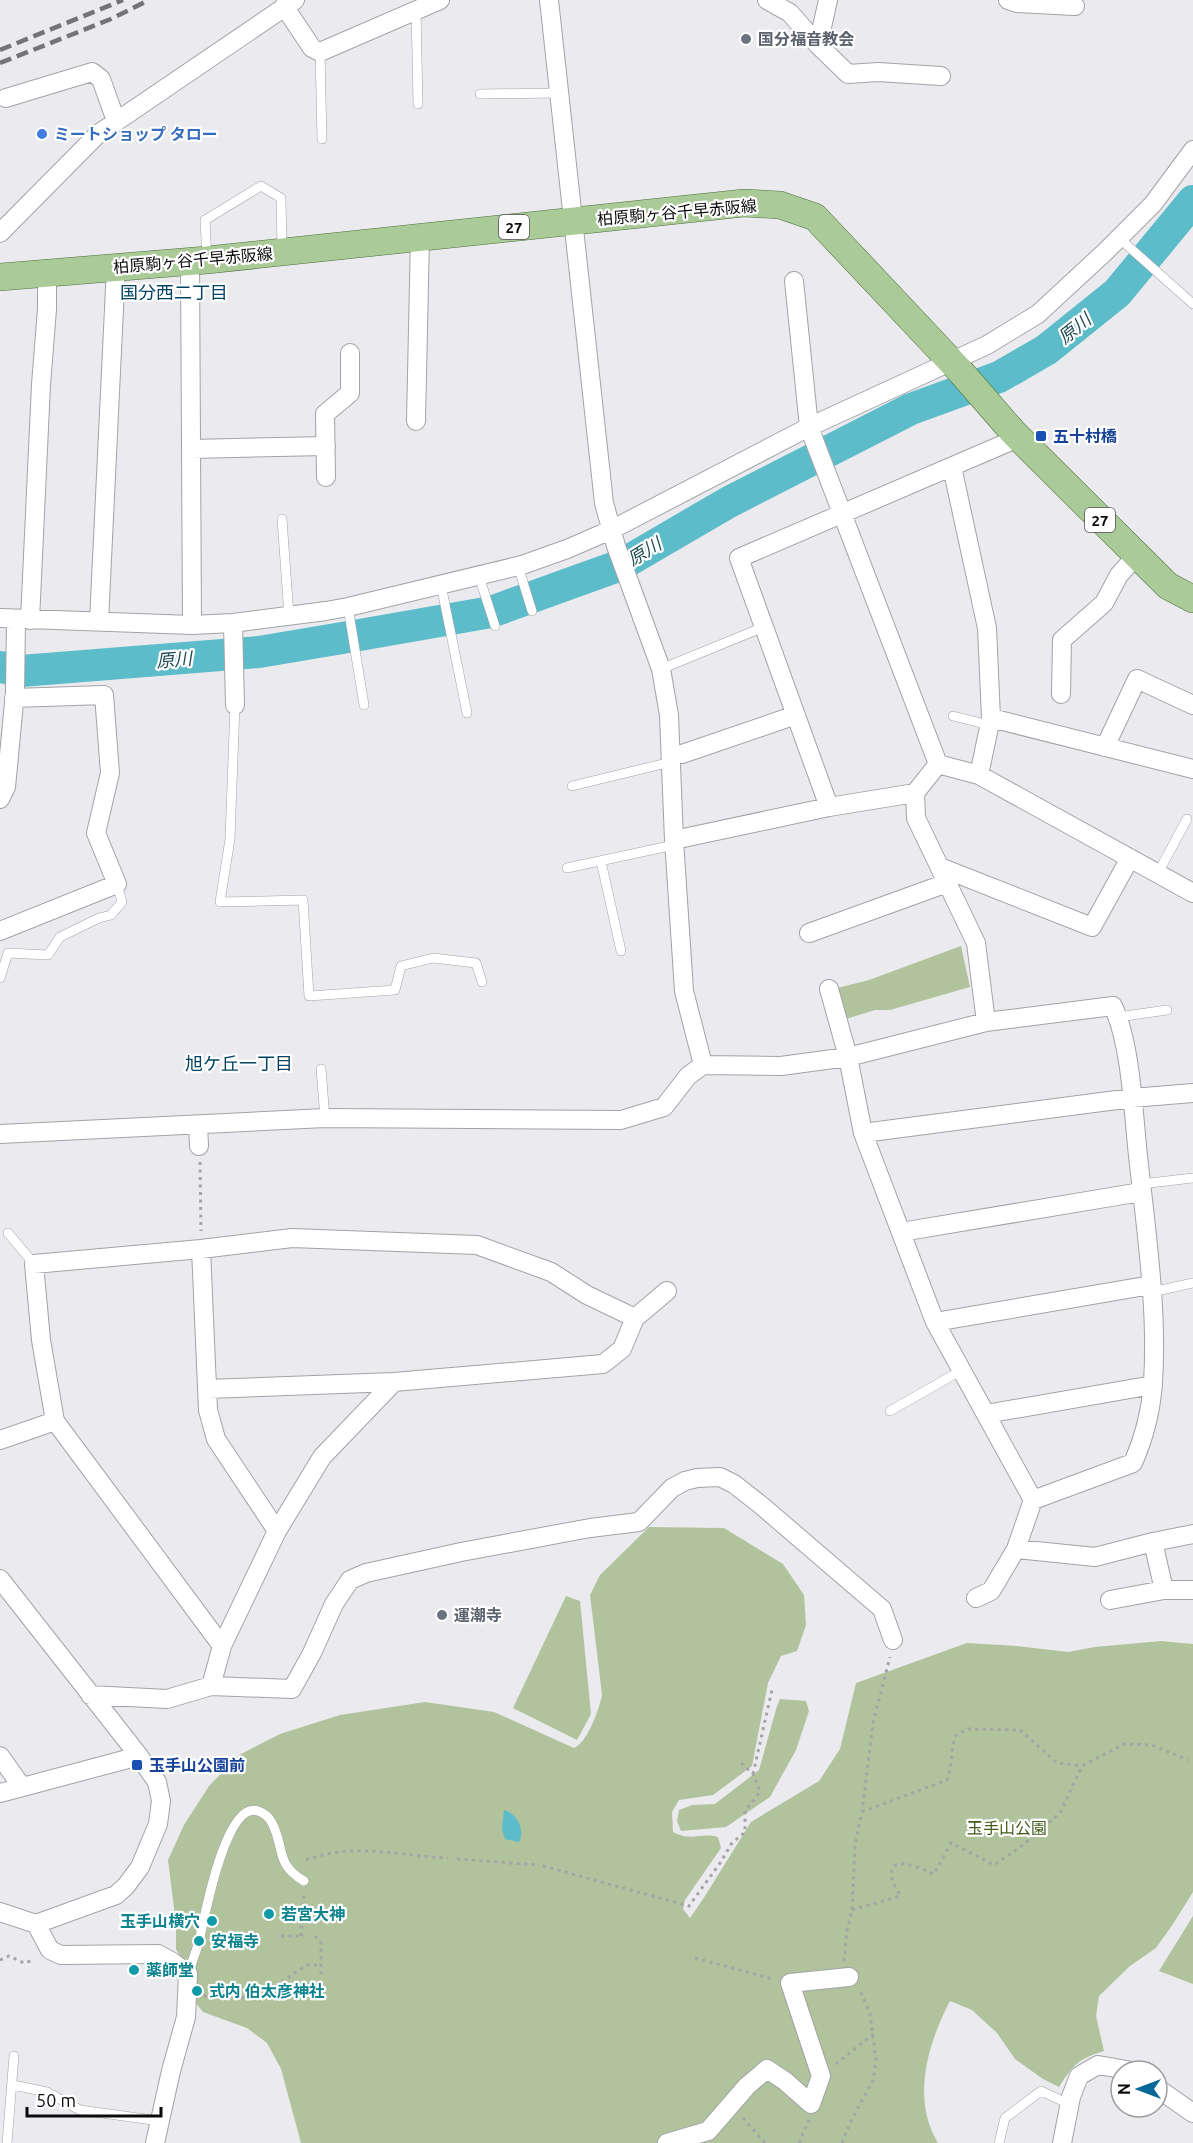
<svg xmlns="http://www.w3.org/2000/svg" width="1193" height="2143" font-family="Ubuntu,'Noto Sans JP',sans-serif">
<rect width="100%" height="100%" fill="#ebebef"/>
<path fill="#b0c39c" d="M961,946L970,987L890,1010H875L846,1019L837,988L869,980Z
M649,1527L724,1528L783,1564L804,1595L806,1625L797,1651L781,1656L768,1683L752,1766L713,1795L679,1800L672,1812L673,1832C692,1842 700,1832 718,1837L721,1848L685,1900L683,1909L690,1918L705,1896L751,1822L819,1781L840,1749L856,1683L967,1643L1017,1646L1068,1652L1095,1647L1161,1641L1193,1644V1892L1173,1924L1156,1948L1130,1966L1099,1996L1096,2016L1104,2051C1078,2059 1073,2065 1059,2087L1043,2079L1015,2059L997,2033L972,2010L950,2001C928,2043 911,2099 938,2143H301L281,2069L267,2043L247,2028L203,2012L195,2002L183,1961L176,1949V1924L168,1860L184,1825L209,1786L239,1755L280,1734L340,1715L425,1702L494,1712L574,1748C588,1742 599,1709 602,1695L590,1595L600,1575Z
M566,1596L580,1601L591,1714L577,1740L513,1708Z
M780,1699L806,1701L809,1711L796,1750L770,1797L726,1827L681,1831L677,1821L679,1810L692,1805L715,1804L759,1770L777,1706Z
M1193,1916V1984L1159,1971Z"/>
<path fill="#5dbcc9" d="M504,1810C516,1813 526,1830 519,1842L505,1839L502,1830Z"/>
<g fill="none" stroke-linecap="round" stroke-linejoin="round">
<path stroke="#5dbcc9" stroke-width="32" d="M0,667L21,671L259,652L354,636L491,612L621,565L729,502L911,409L999,377L1046,350L1117,293L1193,201"/>
<g stroke="#a2a3a6" stroke-width="10">
<path id="lane" d="M416,10L418,104
M320,52L322,139
M480,94L558,93
M1119,238L1193,304
M207,259L205,220L261,186L281,198L282,249
M282,519L289,616
M518,566L532,611
M479,576L495,626
M441,585L467,713
M348,607L364,705
M661,669L764,627
M235,705L230,839L220,902L303,900L309,996L395,990L401,966L433,958L476,963L482,982
M953,716L989,725
M572,786L671,762
M601,861L621,951
M567,868L674,845
M1158,873L1187,819
M0,978L8,953L48,955L60,937L99,918L111,915L122,902L117,884
M1118,1017L1167,1010
M321,1069L325,1118
M1141,1184L1193,1178
M8,1233L34,1264
M1152,1292L1193,1283
M890,1411L962,1370
M200,1937C205,1915 226,1800 258,1811C264,1813 269,1817 272,1823C285,1848 275,1864 304,1881
M188,1974L198,1945
M13,2085L47,2092L80,2110L160,2121
M7,2143L14,2056
M999,2143L1005,2118L1041,2091L1069,2104"/>
</g>
<g stroke="#a2a3a6" stroke-width="20">
<path id="street" d="M549,0L604,503L616,546L661,669L669,715L674,840L684,991L703,1065
M767,0L790,13L818,45L828,0
M1008,0L1017,3L1075,6
M284,6L312,48L320,52L440,0
M818,45L848,74L878,72L941,76
M6,98L92,72L101,79L116,121
M0,233L98,134L295,0
M190,261L192,625
M794,281L809,427L938,764
M416,421L420,237
M191,449L326,446
M952,467L987,628L991,718L979,775
M326,477L325,414L350,393V353
M0,618L192,625L233,623L326,611L348,607L522,565L567,549L611,530L809,427L987,345L1038,314L1105,252L1153,204L1193,150
M30,620L41,385L47,309V273
M99,622L116,267
M233,623L235,705
M1061,694L1062,640L1104,603L1119,575L1137,555
M991,718L1193,769
M1105,747L1137,679L1193,705
M682,754L796,715
M938,764L979,775L1193,893
M938,764L915,793L916,818L976,943L986,1022
M0,799L6,787L15,692L16,620
M829,807L739,558L1018,438
M674,840L829,807L915,793
M940,867L1092,927L1130,858
M0,931L117,884L96,833L110,773L104,695L14,698
M809,933L947,883
M829,989L848,1057L863,1133L935,1322L1033,1500L1016,1549L991,1591L976,1598
M198,1125L199,1146
M863,1133L1132,1098L1193,1093
M0,1134L325,1118L621,1120L664,1107L688,1076L703,1065L781,1066L848,1057L986,1022L1113,1006C1130,1042 1133,1105 1137,1146C1145,1224 1158,1305 1153,1383C1151,1411 1144,1438 1133,1463L1033,1500
M901,1232L1141,1192
M201,1249L208,1410L216,1439L277,1531
M935,1322L1151,1285
M207,1389L394,1382L603,1364L622,1349L635,1318L667,1291
M986,1414L1153,1385
M0,1440L55,1421
M1153,1542L1164,1590
M1016,1549L1095,1557L1153,1542L1193,1534
M0,1579L139,1756L157,1782L161,1801L158,1824L140,1867L126,1886L116,1895L36,1924L0,1912
M1110,1600L1164,1590H1193
M222,1646L55,1421L41,1340L34,1264L201,1249L292,1238L477,1245L551,1272L587,1295L635,1318
M211,1686L222,1646L277,1531L322,1457L394,1382
M90,1695L167,1699L211,1686L292,1689L312,1653L334,1604L350,1580L366,1573L461,1552L590,1528L639,1522L672,1488L685,1481L697,1478L720,1477L734,1484L762,1506L882,1609L893,1640
M0,1756L22,1787
M0,1793L139,1756
M36,1924L50,1950L61,1955L158,1954L171,1961L188,1974L186,2017L171,2071L155,2143
M1157,2088L1193,2113
M667,2143L708,2131L747,2086L767,2069L785,2081L811,2104L821,2076L790,1983L849,1977
M1062,2143L1071,2097L1079,2076L1098,2065L1132,2071"/>
</g>
<g stroke="#4d703b" stroke-width="28">
<path id="primary" d="M0,277L207,260L744,203L780,205L815,217L961,372L1013,432L1168,586L1193,599"/>
</g>
<path stroke="#a4a4a7" stroke-width="3" stroke-dasharray="3 4.5" stroke-linecap="butt" d="M200,1162L201,1231
M753,1774L772,1690
M862,1812L947,1780C953,1765 950,1750 956,1735L968,1729L1020,1730L1057,1763L1082,1766
M457,1859L537,1865
M306,1860C356,1842 397,1856 448,1858
M543,1866L689,1906L720,1863L732,1843L745,1832V1811L760,1792L753,1774L738,1760
M852,1910L900,1896C898,1891 893,1884 892,1878C887,1851 923,1870 934,1874L951,1843L994,1865L1023,1845L1060,1813L1082,1766L1124,1744L1152,1745L1188,1760
M281,1936H304
M301,1936L304,1893
M315,1936L321,1943V1974
M695,1958L773,1979
M0,1960L9,1956L24,1963L34,1960
M844,1961L847,1930L852,1910L855,1845L862,1812L873,1723L890,1657
M204,1996L257,1998L307,1965H321
M836,2064L873,2034
M743,2118L765,2143
M799,2143L809,2120
M842,2143L851,2121L873,2080L876,2061L870,2014L860,1990"/>
<use href="#lane" stroke="#fff" stroke-width="9"/>
<use href="#street" stroke="#fff" stroke-width="18"/>
<use href="#primary" stroke="#aaca98" stroke-width="27"/>
<path stroke="#747477" stroke-width="4.5" stroke-dasharray="12 6" stroke-linecap="butt" d="M0,50L123,0
M0,63L111,19L149,0"/>
</g>
<g fill="#6b7280" stroke="#fff" stroke-width="2">
<circle cx="746" cy="39" r="6"/>
<circle cx="442" cy="1615" r="6"/>
</g>
<circle fill="#3f7fe0" stroke="#fff" stroke-width="2" cx="42" cy="134" r="6"/>
<g fill="#1a4fb4" stroke="#fff" stroke-width="2">
<rect x="1035" y="430" width="12" height="12" rx="3"/>
<rect x="131" y="1759" width="12" height="12" rx="3"/>
</g>
<g fill="#0f9aa8" stroke="#fff" stroke-width="2">
<circle cx="269" cy="1914" r="6"/>
<circle cx="212" cy="1921" r="6"/>
<circle cx="199" cy="1941" r="6"/>
<circle cx="134" cy="1970" r="6"/>
<circle cx="197" cy="1991" r="6"/>
</g>
<g text-anchor="middle" dominant-baseline="central" stroke-width="4.5" stroke-linejoin="round" paint-order="stroke">
<g fill="#fff" stroke="#545455" stroke-width="1.5">
<rect x="499" y="215" width="30" height="24" rx="4.5"/>
<rect x="1085" y="508" width="30" height="24" rx="4.5"/>
</g>
<g font-size="15" font-weight="bold" fill="#0b0b0c">
<text x="514" y="227">27</text>
<text x="1100" y="520">27</text>
</g>
<g font-size="16" font-weight="bold" fill="#5b616d" stroke="#fff" text-anchor="start">
<text x="758" y="39">国分福音教会</text>
<text x="454" y="1615">運潮寺</text>
</g>
<g font-size="16" font-weight="bold" fill="#366cbe" stroke="#fff" text-anchor="start">
<text x="54" y="134">ミートショップ タロー</text>
</g>
<g font-size="16" fill="#0b0b0c" stroke="#fff">
<text transform="translate(677 212) rotate(-5)">柏原駒ヶ谷千早赤阪線</text>
<text transform="translate(193 260) rotate(-5)">柏原駒ヶ谷千早赤阪線</text>
</g>
<g font-size="16" font-weight="bold" fill="#164399" stroke="#fff" text-anchor="start">
<text x="1053" y="436">五十村橋</text>
<text x="149" y="1765">玉手山公園前</text>
</g>
<g font-size="16" fill="#405b1b" stroke="#fff">
<text x="1007" y="1828">玉手山公園</text>
</g>
<g font-size="16" font-weight="bold" fill="#0d838f" stroke="#fff" text-anchor="start">
<text x="281" y="1914">若宮大神</text>
<text x="200" y="1921" text-anchor="end">玉手山横穴</text>
<text x="211" y="1941">安福寺</text>
<text x="146" y="1970">薬師堂</text>
<text x="209" y="1991">式内 伯太彦神社</text>
</g>
<g font-size="18" fill="#024363" stroke="#fff">
<text x="174" y="292">国分西二丁目</text>
<text x="239" y="1063">旭ケ丘一丁目</text>
</g>
<g font-size="18" font-style="italic" fill="#1f4a51" stroke="#fff">
<text transform="translate(1074 328) rotate(-39)">原川</text>
<text transform="translate(644 551) rotate(-31)">原川</text>
<text transform="translate(174 659) rotate(-5)">原川</text>
</g>
</g>
<g transform="translate(1139 2089) rotate(270)"><circle r="28" fill="#ffffff" stroke="#9d9d9e" stroke-width="1.5"/>
<path d="M0-4.5L10 22L0 15L-10 22Z" fill="#086897"/>
<text y="-9" font-size="16" font-weight="bold" text-anchor="middle" fill="#0b0b0c">N</text>
</g>
<path d="M27 2107v9h134v-9" fill="none" stroke="#0b0b0c" stroke-width="3"/>
<text x="36" y="2107" font-size="18" fill="#0b0b0c" stroke="#ffffff" stroke-width="4.5" paint-order="stroke">50 m</text>
</svg>
